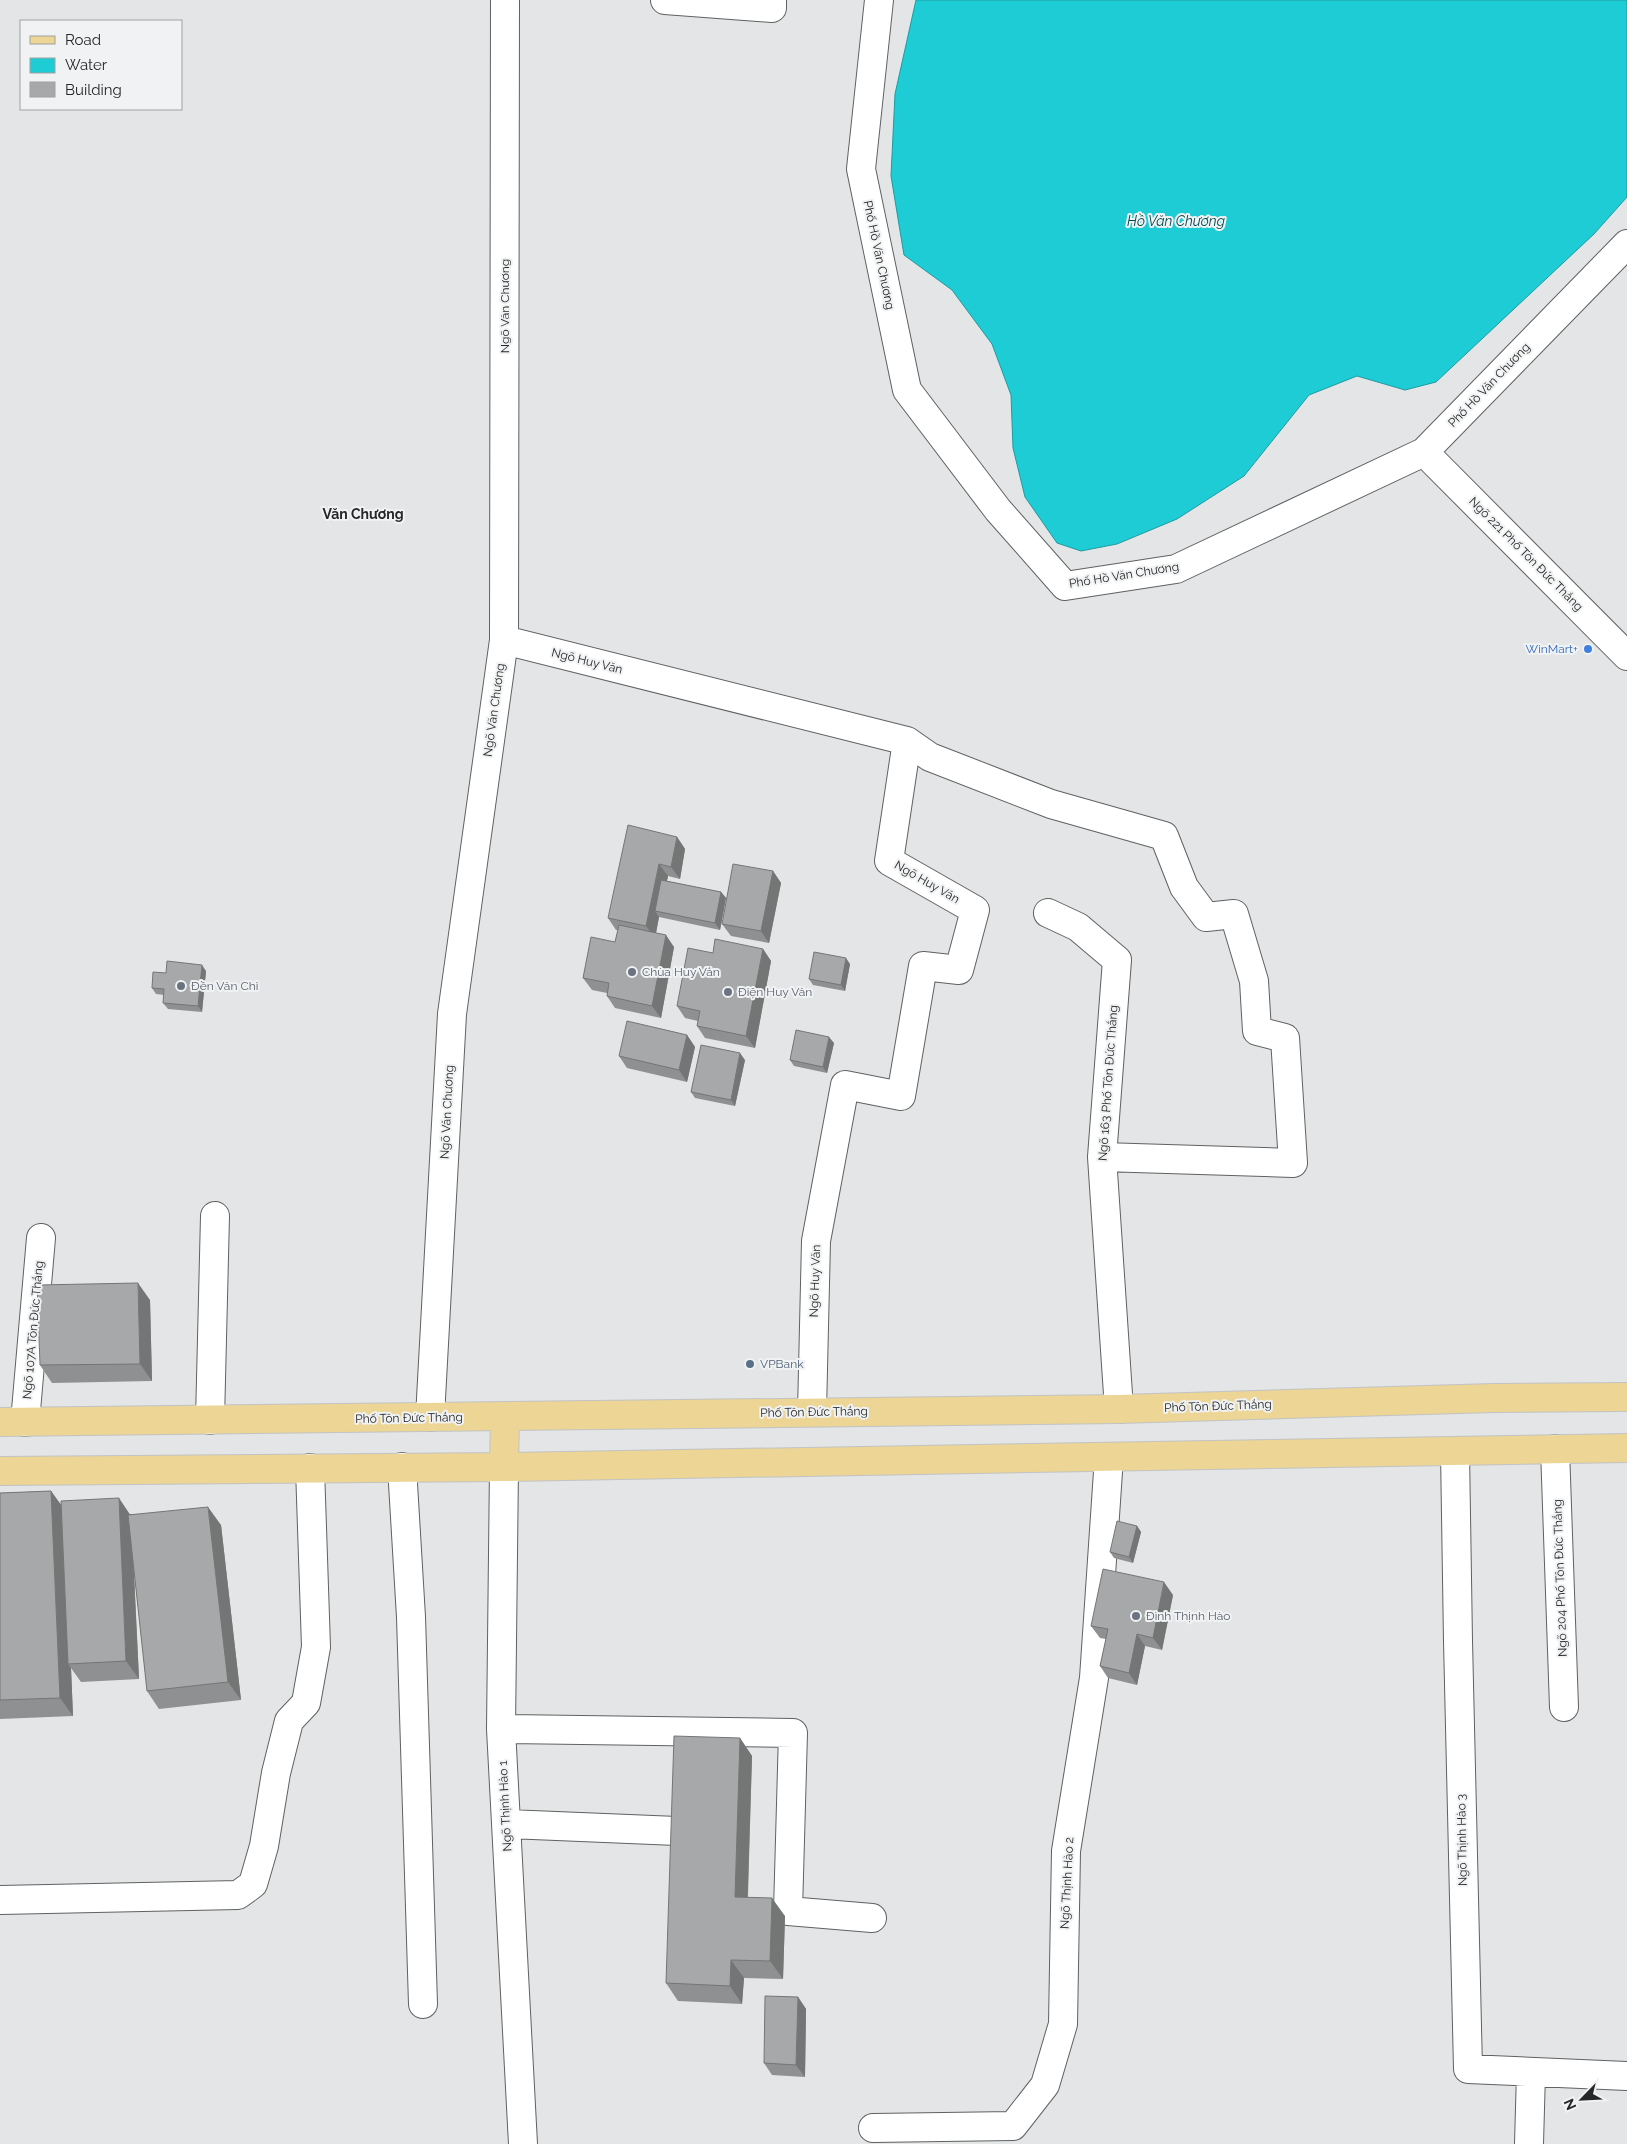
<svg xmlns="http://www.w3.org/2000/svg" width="1627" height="2144" font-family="Raleway,sans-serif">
<rect width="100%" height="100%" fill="#e3e5e6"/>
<path fill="#1eccd5" stroke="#209aa1" d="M916,0H1627V197L1594,234L1436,382L1405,390L1357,376L1309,395L1244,476L1177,519L1117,544L1081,551L1057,543L1025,497L1013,448L1011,395L992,344L952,290L904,255L891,176L895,94Z"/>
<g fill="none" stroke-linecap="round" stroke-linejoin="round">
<g stroke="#5f6162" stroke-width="30">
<path id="minor" d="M665,0L772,8V0
M879,0L861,169L907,390L998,510L1065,586L1176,569L1424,452L1627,244
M1424,452L1627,656
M504,640L907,741L889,861L975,910L959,970L923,966L901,1096L845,1085L816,1241L812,1412
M907,741L930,757L1051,804L1164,836L1184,887L1206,917L1234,914L1254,981L1257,1031L1285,1038L1293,1163L1102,1157
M1048,913L1078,927L1117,960L1102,1157L1119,1409
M430,1417L452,1014L504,640L505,0
M210,1420L215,1216
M25,1422L41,1238
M1555,1449L1564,1707
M1455,1452L1458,1641L1468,2069L1627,2076
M402,1467L411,1617L423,2004
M504,1467L501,1729L523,2144
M501,1729L793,1733L788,1911L872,1918
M506,1824L677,1831
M0,1900L238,1895L253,1884L264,1846L276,1773L289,1721L306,1703L316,1647L310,1468
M873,2128L1013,2126L1045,2085L1063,2024L1066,1851L1094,1678L1109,1457
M1529,2144L1531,2073"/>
</g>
<g stroke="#c2c3c3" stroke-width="30">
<path id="major" d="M0,1422L1119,1409L1494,1398L1627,1397
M504,1467L505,1417
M0,1471L504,1467L1627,1448"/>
</g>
<use href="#minor" stroke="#fff" stroke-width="28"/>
<use href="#major" stroke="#ecd595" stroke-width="28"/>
</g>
<path fill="#8f9091" d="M677,837L685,849L680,879L668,876L667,881L721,892L726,898L720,930L659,917L656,933L674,947L661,1018L615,1008L607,996V993L592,990L583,978L615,942L618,930H616L608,918Z
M773,871L781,883L769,943L731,936L722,924Z
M763,949L771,961L755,1048L705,1038L697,1026L698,1021L685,1018L677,1006L713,953Z
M850,964L845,991L813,985L809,979Z
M206,971L202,1012L168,1009L163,1003L164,995L156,994L152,988L166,973Z
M687,1035L695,1047L687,1082L627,1068L619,1056Z
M834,1043L827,1073L794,1066L790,1060Z
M745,1060L735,1106L695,1098L691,1092Z
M150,1300L152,1381L52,1383L40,1365Z
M51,1491L61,1505L130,1514L221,1525L241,1700L159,1709L147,1691L134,1570L139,1679L81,1682L71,1668L73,1716L0,1719V1493Z
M1137,1526L1141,1532L1133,1563L1114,1558L1110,1552Z
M1173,1595L1162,1650L1145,1646L1137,1685L1108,1678L1100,1666L1106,1639L1100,1638L1091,1626Z
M740,1738L752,1756L748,1897L785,1916L783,1979L744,1978L742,2004L678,2001L666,1983Z
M798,1997L806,2009L805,2077L772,2075L764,2063Z"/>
<path fill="#747676" d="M677,837L685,849L680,879L671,867Z
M659,864L668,876L660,912L655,911L659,917L655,938L646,926Z
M773,871L781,883L769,943L761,931Z
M721,892L726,898L720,930L715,923Z
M666,935L674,947L661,1018L652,1006Z
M763,949L771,961L755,1048L746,1036Z
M846,958L850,964L845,991L841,985Z
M202,965L206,971L202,1012L198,1006Z
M687,1035L695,1047L687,1082L679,1070Z
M829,1037L834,1043L827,1073L823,1067Z
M740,1053L745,1060L735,1106L731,1100Z
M138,1283L150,1300L152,1381L140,1364Z
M51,1491L64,1509L68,1664L71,1668L73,1716L60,1698Z
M119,1498L131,1516L139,1679L126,1661Z
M208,1507L221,1525L241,1700L228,1682Z
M1137,1526L1141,1532L1133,1563L1129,1557Z
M1164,1582L1173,1595L1162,1650L1153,1638Z
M1137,1634L1145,1646L1137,1685L1129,1673Z
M740,1738L752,1756L747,1914L735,1897Z
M772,1898L785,1916L783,1979L770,1961Z
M731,1960L744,1978L742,2004L730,1986Z
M798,1997L806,2009L805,2077L796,2065Z"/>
<path fill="#a6a8a9" stroke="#747676" d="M628,825L677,837L671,867L659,864L646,926L608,918Z
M733,864L773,871L761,931L722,924Z
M661,880L721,892L715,923L655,911Z
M619,925L666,935L652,1006L607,996L609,983L583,978L591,937L615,942Z
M715,939L763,949L746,1036L697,1026L700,1011L677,1006L688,948L713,953Z
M814,952L846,958L841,985L809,979Z
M167,961L202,965L198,1006L163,1003L164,989L152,988L153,972L166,973Z
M627,1021L687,1035L679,1070L619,1056Z
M796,1030L829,1037L823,1067L790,1060Z
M701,1045L740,1053L731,1100L691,1092Z
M138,1283L140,1364L40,1365L37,1285Z
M51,1491L60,1698L0,1700V1493Z
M119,1498L126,1661L68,1664L61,1501Z
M208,1507L228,1682L147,1691L128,1515Z
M1117,1521L1137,1526L1129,1557L1110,1552Z
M1103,1569L1164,1582L1153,1638L1137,1634L1129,1673L1100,1666L1108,1629L1091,1626Z
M674,1736L740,1738L735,1897L772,1898L770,1961L731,1960L730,1986L666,1983Z
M765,1996L798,1997L796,2065L764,2063Z"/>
<circle fill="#3f7fe0" stroke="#f0f2f3" stroke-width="2" cx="1588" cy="649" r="5"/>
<g fill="#6b7280" stroke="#f0f2f3" stroke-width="2">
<circle cx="632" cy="972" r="5"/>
<circle cx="181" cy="986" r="5"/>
<circle cx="728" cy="992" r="5"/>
<circle cx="1136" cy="1616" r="5"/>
</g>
<circle fill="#5c6f8a" stroke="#f0f2f3" stroke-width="2" cx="750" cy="1364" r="5"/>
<g text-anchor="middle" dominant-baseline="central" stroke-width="4" stroke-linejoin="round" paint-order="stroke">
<g font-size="12" fill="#262727" stroke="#f0f2f3">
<text transform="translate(879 255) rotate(78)">Phố Hồ Văn Chương</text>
<text transform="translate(505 306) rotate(-90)">Ngõ Văn Chương</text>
<text transform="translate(1489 385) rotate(-46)">Phố Hồ Văn Chương</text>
<text transform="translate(1526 554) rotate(45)">Ngõ 221 Phố Tôn Đức Thắng</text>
<text transform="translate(1124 575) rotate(-9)">Phố Hồ Văn Chương</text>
<text transform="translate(587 661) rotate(14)">Ngõ Huy Văn</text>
<text transform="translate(494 710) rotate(-82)">Ngõ Văn Chương</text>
<text transform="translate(927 882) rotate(30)">Ngõ Huy Văn</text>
<text transform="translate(1108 1083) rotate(-86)">Ngõ 163 Phố Tôn Đức Thắng</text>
<text transform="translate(447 1112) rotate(-87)">Ngõ Văn Chương</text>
<text transform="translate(815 1281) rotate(-88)">Ngõ Huy Văn</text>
<text transform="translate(33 1330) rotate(-85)">Ngõ 107A Tôn Đức Thắng</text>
<text transform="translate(1218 1406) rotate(-2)">Phố Tôn Đức Thắng</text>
<text transform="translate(814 1412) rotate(-1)">Phố Tôn Đức Thắng</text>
<text transform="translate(409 1418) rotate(-1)">Phố Tôn Đức Thắng</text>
<text transform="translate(1560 1578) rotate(-92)">Ngõ 204 Phố Tôn Đức Thắng</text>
<text transform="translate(505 1806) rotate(-93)">Ngõ Thịnh Hào 1</text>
<text transform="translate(1462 1840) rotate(-91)">Ngõ Thịnh Hào 3</text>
<text transform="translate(1067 1883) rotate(-87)">Ngõ Thịnh Hào 2</text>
</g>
<g font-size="12" fill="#366cbe" stroke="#f0f2f3" text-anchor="end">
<text x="1578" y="649">WinMart+</text>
</g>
<g font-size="12" fill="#5b616d" stroke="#f0f2f3" text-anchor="start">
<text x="642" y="972">Chùa Huy Văn</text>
<text x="191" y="986">Đền Văn Chỉ</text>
<text x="738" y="992">Điện Huy Văn</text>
<text x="1146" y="1616">Đình Thịnh Hào</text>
</g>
<g font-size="12" fill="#4e5e75" stroke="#f0f2f3" text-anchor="start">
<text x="760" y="1364">VPBank</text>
</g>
<g font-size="14" font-style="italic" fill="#00494d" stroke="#f0f2f3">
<text x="1176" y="221">Hồ Văn Chương</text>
</g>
<g font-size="14" font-weight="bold" fill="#262727" stroke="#f0f2f3">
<text x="363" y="514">Văn Chương</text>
</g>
</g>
<rect x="20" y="20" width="162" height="90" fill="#f0f2f3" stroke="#9fa1a1"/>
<rect x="30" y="36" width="25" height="8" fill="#ecd595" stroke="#9fa1a1"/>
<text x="65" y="45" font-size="15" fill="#262727">Road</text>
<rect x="30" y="58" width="25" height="15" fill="#1eccd5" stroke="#9fa1a1"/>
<text x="65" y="70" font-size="15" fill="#262727">Water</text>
<rect x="30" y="82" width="25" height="15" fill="#a6a8a9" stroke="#9fa1a1"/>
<text x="65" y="95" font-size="15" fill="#262727">Building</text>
<g transform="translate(1582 2099) rotate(246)" stroke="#f0f2f3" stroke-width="4" paint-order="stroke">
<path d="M0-4L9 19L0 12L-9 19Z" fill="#262727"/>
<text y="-8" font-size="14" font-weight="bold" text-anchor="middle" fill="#262727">N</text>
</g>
</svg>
